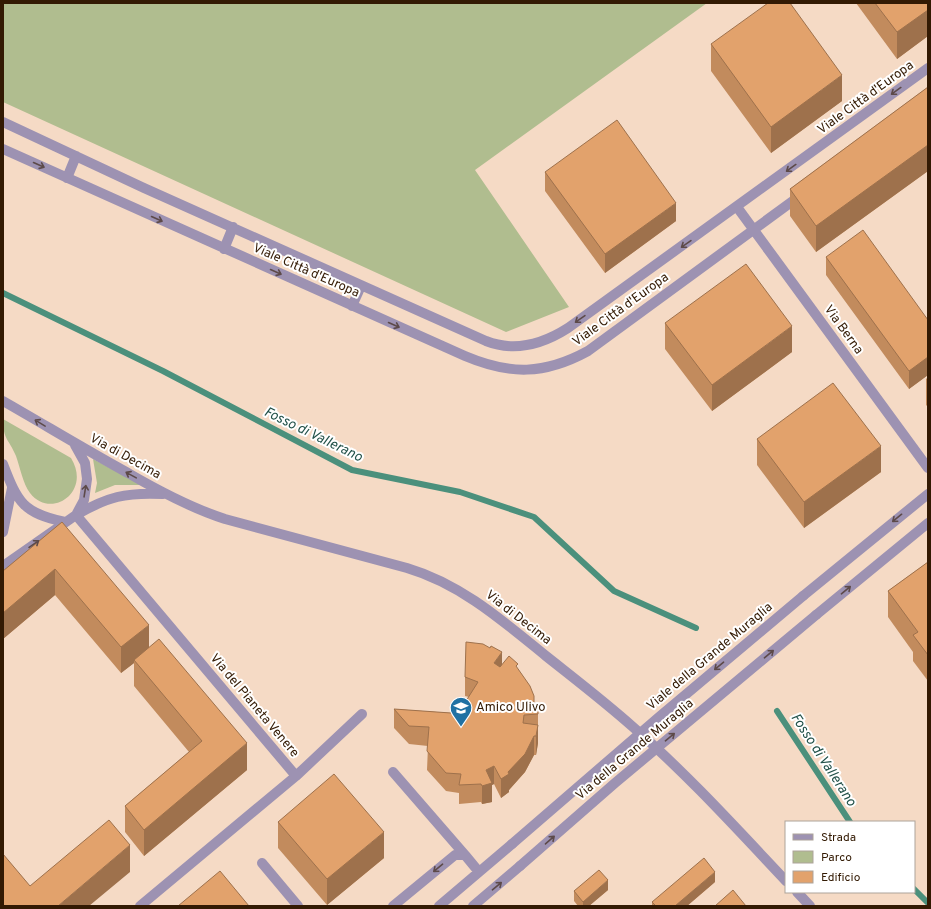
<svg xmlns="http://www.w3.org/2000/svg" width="931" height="909" font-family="Overpass,sans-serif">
<rect width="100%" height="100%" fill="#f5dac5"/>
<path fill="#b0bd8f" d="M3,3H707L475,170L569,307L506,332L3,102Z
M3,419L71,458C92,492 51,520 30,493C23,484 20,467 16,456C9,439 3,440 3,419Z
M93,459L142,485H115L95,493L97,483Z"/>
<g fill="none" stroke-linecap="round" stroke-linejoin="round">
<path stroke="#4b907c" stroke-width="6" d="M3,293L163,371L352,470L460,492L534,517L614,591L696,628
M777,711L850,822
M914,889L928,903"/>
<path stroke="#9d92b2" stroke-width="10" d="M3,122L144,188L486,341C514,352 543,344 568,328L928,68
M3,149L465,356C510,375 544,375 588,351L801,195
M67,178L76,156
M737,207L928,468
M224,249L233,227
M352,306L361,286
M3,401C45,425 86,450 128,473C159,491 191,508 225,519L407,568C461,584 503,621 546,656C575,679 605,702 633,727C687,774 736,828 786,881
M3,464C18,503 23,513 65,522
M3,532L12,488
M3,566L76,515L84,500L87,479L85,463L75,445
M803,596L928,494
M816,615L928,523
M393,772L465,855
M296,776L362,714
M262,863L298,906
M797,892L810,906
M140,906L296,776L76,515C107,497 126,492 163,494
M393,906L455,855H465L479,872
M439,906L512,844
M473,906L520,866"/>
<path stroke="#9d92b2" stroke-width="10" d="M512,844L659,717L803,596
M520,866L615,783L816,615"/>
</g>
<path fill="#c28b5d" d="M856,3H928V36L897,59Z
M711,44L842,101L771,153L711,71Z
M928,87V171L816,252L790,216V189Z
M545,172L676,221L605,273L545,191Z
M826,257L928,320V375L909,389L826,275Z
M665,323L792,352L712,411L665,349Z
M928,377V407L926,405V379Z
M757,439L881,472L804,528L757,465Z
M62,522L149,647L247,770L144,856L125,832V806L189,752L134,686V663L121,673L55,595L3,639V571Z
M928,562V681L913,661V652L888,617V591Z
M502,665L518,669L534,704L538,714V743L536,755H534L525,772L509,790V792L501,798L494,784L492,785V802L482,804L481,802L459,804V793L446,791L427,770L428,746L409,744L394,728V709L451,713L466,701L469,697L465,696V677Z
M278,822L384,858L327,905L278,848Z
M715,882L687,906H652V902Z
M608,890L589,906H578L574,901V891Z"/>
<path fill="#9e714c" d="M928,10V36L897,59V32Z
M842,75V101L771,153V127Z
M928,145V171L816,252V226Z
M676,203V221L605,273V254Z
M792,326V352L712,411V385Z
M928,357V375L909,389V371Z
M881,446V472L804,528V502Z
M55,569V595L3,639V613Z
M149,625V651L134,660V663L121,673V647Z
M502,652V670L494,663Z
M538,725V743L536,755V736Z
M534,736V755L525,772L509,790V792L501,798V779L508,772Z
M247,743V770L144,856V830Z
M494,766V784L492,785V802L482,804V786L486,770Z
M384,832V858L327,905V879Z
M130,845V872L89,906H58Z
M715,872V882L687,906H675Z
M608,880V890L589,906H583V902Z"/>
<path fill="#e2a26c" stroke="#9e714c" d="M768,3H790L842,75L771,127L711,44Z
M875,3H928V10L897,32Z
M928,87V145L816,226L790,189Z
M617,120L676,203L605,254L545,172Z
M863,230L928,320V357L909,371L826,257Z
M746,264L792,326L712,385L665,323Z
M833,383L881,446L804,502L757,439Z
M62,522L149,625L121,647L55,569L3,613V571Z
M928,562V655L913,635L918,632L888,591Z
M159,639L247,743L144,830L125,806L202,741L134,660Z
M466,642L483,644L490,648L491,646L502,652L494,663L500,667L509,656L518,664L516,666L530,686L534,696V704H538V714L524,715L523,723L538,725L536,736H534L525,754L508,772L509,774L501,779L494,766L486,770L492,783L482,786L481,784L459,785L461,774L446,773L427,751L429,727L409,726L394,709L451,713L455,705L459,702L466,701L478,682L465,677Z
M334,774L384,832L327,879L278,822Z
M109,820L130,845L58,906H3V854L30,886Z
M704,858L715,872L675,906H656L652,902Z
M599,870L608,880L583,902L574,891Z
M220,871L249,906H178Z
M733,890L746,906H715Z"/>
<defs><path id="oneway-shaft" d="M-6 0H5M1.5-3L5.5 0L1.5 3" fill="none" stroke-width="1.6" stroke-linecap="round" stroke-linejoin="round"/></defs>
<g stroke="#5d4a49">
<use href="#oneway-shaft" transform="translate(896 91) rotate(144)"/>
<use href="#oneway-shaft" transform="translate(39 165) rotate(24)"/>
<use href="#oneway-shaft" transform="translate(791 168) rotate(144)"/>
<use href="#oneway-shaft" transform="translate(157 219) rotate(24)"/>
<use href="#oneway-shaft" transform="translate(686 244) rotate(145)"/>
<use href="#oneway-shaft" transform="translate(276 272) rotate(24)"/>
<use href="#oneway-shaft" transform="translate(580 319) rotate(145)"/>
<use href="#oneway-shaft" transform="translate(394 325) rotate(24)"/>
<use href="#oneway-shaft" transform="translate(40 423) rotate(-149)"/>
<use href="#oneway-shaft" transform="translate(131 475) rotate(-151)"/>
<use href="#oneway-shaft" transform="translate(85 491) rotate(-81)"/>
<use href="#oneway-shaft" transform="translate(897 518) rotate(141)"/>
<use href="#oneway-shaft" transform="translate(34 544) rotate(-35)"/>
<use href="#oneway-shaft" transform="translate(846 590) rotate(-40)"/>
<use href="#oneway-shaft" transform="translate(769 654) rotate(-40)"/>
<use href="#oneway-shaft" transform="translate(719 666) rotate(140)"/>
<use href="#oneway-shaft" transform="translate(670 737) rotate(-40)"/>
<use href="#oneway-shaft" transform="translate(550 840) rotate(-41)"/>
<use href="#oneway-shaft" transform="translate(438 868) rotate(140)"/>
<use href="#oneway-shaft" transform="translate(497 886) rotate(-40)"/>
</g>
<defs>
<g id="school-pin" transform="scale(1.15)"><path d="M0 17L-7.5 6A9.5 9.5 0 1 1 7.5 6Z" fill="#2071a3" stroke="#fff"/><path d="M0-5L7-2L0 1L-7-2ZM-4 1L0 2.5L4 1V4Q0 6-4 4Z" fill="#fff"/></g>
</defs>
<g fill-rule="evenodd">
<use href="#school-pin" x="461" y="708"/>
</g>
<g text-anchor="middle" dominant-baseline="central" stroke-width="4" stroke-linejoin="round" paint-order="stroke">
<g font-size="13" fill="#331a03" stroke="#fff">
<text transform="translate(866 98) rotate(-36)">Viale Città d'Europa</text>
<text transform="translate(306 271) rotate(24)">Viale Città d'Europa</text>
<text transform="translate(621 310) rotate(-36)">Viale Città d'Europa</text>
<text transform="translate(843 330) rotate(54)">Via Berna</text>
<text transform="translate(125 457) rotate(29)">Via di Decima</text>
<text transform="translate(518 618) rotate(38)">Via di Decima</text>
<text transform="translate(710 657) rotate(-40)">Viale della Grande Muraglia</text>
<text transform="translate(254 706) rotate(50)">Via del Pianeta Venere</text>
<text transform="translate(635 750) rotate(-40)">Via della Grande Muraglia</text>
</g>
<g font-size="13" fill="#331a03" stroke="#fff" text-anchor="start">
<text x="476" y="708">Amico Ulivo</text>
</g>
<g font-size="14" font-style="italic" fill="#225149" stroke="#fff">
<text transform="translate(313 435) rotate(26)">Fosso di Vallerano</text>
<text transform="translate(823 760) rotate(57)">Fosso di Vallerano</text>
</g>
</g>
<rect width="931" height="909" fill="none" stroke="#331a03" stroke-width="8"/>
<rect x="785" y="821" width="130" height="72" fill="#ffffff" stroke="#ada39a"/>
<rect x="793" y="834" width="20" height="6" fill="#9d92b2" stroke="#ada39a"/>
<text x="821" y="841" font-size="12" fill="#331a03">Strada</text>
<rect x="793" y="851" width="20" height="12" fill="#b0bd8f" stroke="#ada39a"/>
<text x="821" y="861" font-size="12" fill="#331a03">Parco</text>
<rect x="793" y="871" width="20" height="12" fill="#e2a26c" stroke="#ada39a"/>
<text x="821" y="881" font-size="12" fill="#331a03">Edificio</text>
</svg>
